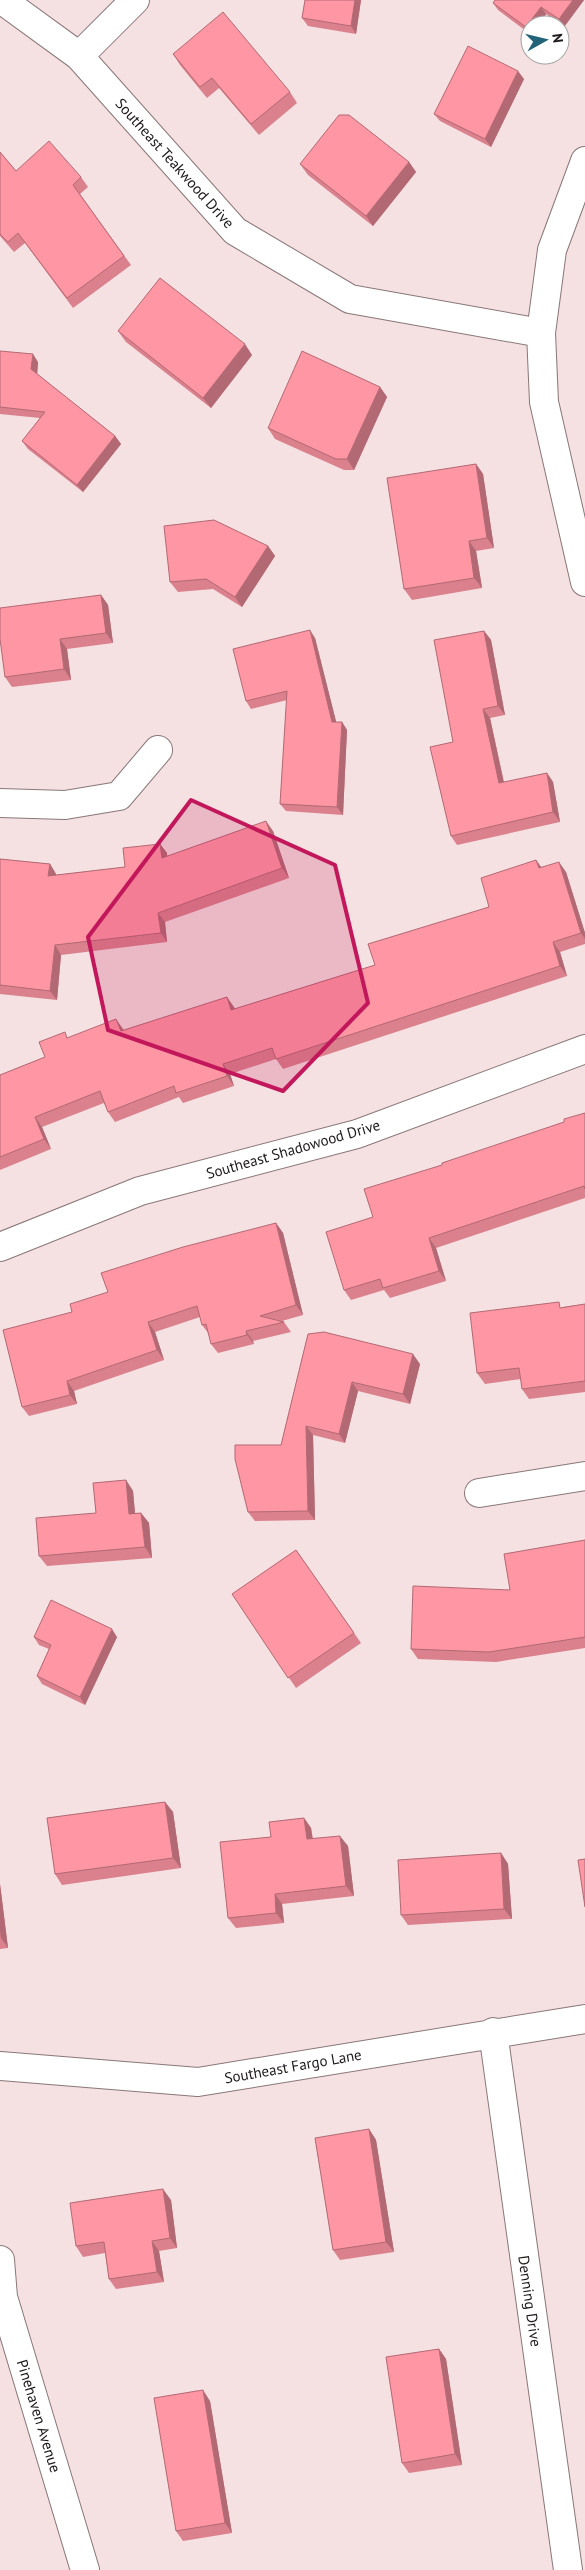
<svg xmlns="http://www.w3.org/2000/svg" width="585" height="2570" font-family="'PT Sans',sans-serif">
<rect width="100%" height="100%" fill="#f5e0e2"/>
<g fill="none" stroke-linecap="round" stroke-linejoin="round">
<g stroke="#897779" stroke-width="30">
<path id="minor" d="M2,0L79,56L235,231L350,299L541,333
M79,56L135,0
M585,161L552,250L541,333L544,402L585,582
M0,803L65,805L119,796L158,750
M0,1247L140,1191L357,1134L585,1049
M479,1493L585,1476
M493,2032L568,2570
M0,2066L198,2082L585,2019
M0,2260L3,2297L85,2570"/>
</g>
<use href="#minor" stroke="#fff" stroke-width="28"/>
</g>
<path fill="#da818d" d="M305,0H361L356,34L308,26L302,18Z
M495,0H584L564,27L546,14L539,25H530V34L498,10L493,3Z
M173,54L290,92L297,103L259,135L219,88L207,98L180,65Z
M524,79L491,147L440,121L434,114Z
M0,152L16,171L81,177L88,187L80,194L131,265L73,308L25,243L14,252L0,236Z
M409,162L416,172L373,226L308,175L300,164Z
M118,331L252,355L211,408L126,342Z
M0,351L38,362L37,374L115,436L121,444L83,492L28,449L22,441L40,418L0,414Z
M380,387L387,397L354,470H344L275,439L268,428Z
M476,464L483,474L494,548L476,551L482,588L412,600L404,589Z
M268,546L275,556L242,607L213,589L178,592L170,582Z
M101,595L108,605L113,643L67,649L71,680L12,687L5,677Z
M484,631L491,640L505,715L490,718L504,782L547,773L553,782L560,822L457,845L451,836L453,742Z
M315,638L336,722H342L347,730L343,815L286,811L280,804L287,700L251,709L246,701Z
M273,831L289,878L165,922L167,942L61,955L57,1000L0,994V859L50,864L56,874V875L125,867L160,844L167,853V856Z
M536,860L542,868L566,872L585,933V944L560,952L567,976L283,1069L276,1059L230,1074L234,1086L183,1103L179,1097L115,1122L108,1112L104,1103L42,1127L51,1149L0,1170V1075L45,1057L68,1038L123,1029L124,1030L234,1007L235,1009L375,965L489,907Z
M585,1113V1198L436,1248L446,1281L390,1298L384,1290L351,1300L344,1290L373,1217L442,1165L564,1122Z
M276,1223L283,1233L303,1315L282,1321L284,1322L291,1332L253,1341L254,1344L218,1353L211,1344L209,1334L202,1325L200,1317L155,1332L164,1360L74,1391L77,1404L29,1416L22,1407L72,1312L108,1292Z
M585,1304V1392L529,1399L522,1389L521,1379L485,1384L477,1373L563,1307Z
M308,1334L420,1364L410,1404L358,1391L345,1443L313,1435L315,1520L255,1521L248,1512L281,1445Z
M126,1480L133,1491L135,1513H141L149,1523L152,1558L47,1566L39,1556L96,1513Z
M585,1540V1648L496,1662L418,1659L411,1649L510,1590Z
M296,1550L361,1643L296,1688L232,1594Z
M34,1637H117L85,1705L42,1684L37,1676L49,1649L39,1645Z
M165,1802L173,1812L181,1868L62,1885L55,1874Z
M304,1818L311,1828L313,1839L348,1846L354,1896L282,1904L284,1923L236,1928L228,1918L271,1837Z
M501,1853L508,1864L512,1919L408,1925L401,1915Z
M0,1884L8,1948L0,1949Z
M369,2129L376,2140L394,2252L340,2260L333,2250Z
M171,2200L177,2248L159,2251L164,2282L116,2289L109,2279L105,2253L83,2257L76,2246Z
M439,2349L446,2359L462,2465L409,2473L402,2463Z
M210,2401L232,2533L183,2541L176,2531Z"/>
<path fill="#b26973" d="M355,0H361L356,34L351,26Z
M573,0H584L564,27L559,19Z
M541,7L546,14L539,25H530V33L526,27Z
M518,71L524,79L491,147L485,139Z
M409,162L416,172L373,226L366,216Z
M245,344L252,355L211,408L203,398Z
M33,354L38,362L37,377L31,369Z
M380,387L387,397L354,470L347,459Z
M115,436L121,444L83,492L77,485Z
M476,464L483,474L494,548L487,538Z
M469,541L476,551L482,588L474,578Z
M268,546L275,556L242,607L235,597Z
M101,595L108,605L113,643L106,633Z
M310,630L315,638L338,729L332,722Z
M484,631L491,640L505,715L498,706Z
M60,639L67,649L71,680L64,669Z
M483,709L490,718L506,793L499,783Z
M342,722L347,730L343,815L337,807Z
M547,773L553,782L560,822L553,812Z
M266,821L273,831L289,878L282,868Z
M160,844L167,853L168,868L162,858Z
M536,860L543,870L539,868Z
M559,862L566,872L585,933V939L581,933Z
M50,864L56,874L55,886L48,876Z
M158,913L165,922L167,942L161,933Z
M553,942L560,952L567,976L560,966Z
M55,945L61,955L57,1000L50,991Z
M227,997L234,1007L238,1020L231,1010Z
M116,1019L123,1029L128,1041L121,1031Z
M223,1064L230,1074L234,1086L227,1076Z
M35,1117L42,1127L51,1149L44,1139Z
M276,1223L283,1233L303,1315L296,1305Z
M429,1238L436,1248L446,1281L439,1271Z
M148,1322L155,1332L164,1360L157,1350Z
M246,1331L253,1341L254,1344L247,1335Z
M413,1354L420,1364L410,1404L403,1394Z
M67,1381L74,1391L77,1404L70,1395Z
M352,1382L358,1391L345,1443L339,1434Z
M306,1426L313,1435L315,1520L308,1511Z
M126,1480L133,1491L136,1524L129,1514Z
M141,1513L149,1523L152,1558L145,1547Z
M112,1629L117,1637L85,1705L80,1697Z
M165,1802L173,1812L181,1868L173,1858Z
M304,1818L311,1828L314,1850L307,1839Z
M340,1836L348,1846L354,1896L346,1886Z
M501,1853L508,1864L512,1919L504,1909Z
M0,1884L8,1948L1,1938L0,1931Z
M275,1894L282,1904L284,1923L276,1913Z
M369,2129L376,2140L394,2252L386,2242Z
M163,2189L171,2200L177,2248L170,2238Z
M152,2241L159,2251L164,2282L157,2272Z
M439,2349L446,2359L462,2465L455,2454Z
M203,2390L210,2401L232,2533L225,2523Z"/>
<path fill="#fe96a4" stroke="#b26973" d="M305,0H355L351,26L302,18Z
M495,0H573L559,19L541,7L526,27L493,3Z
M223,12L290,92L251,124L212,78L200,87L173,54Z
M468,46L518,71L485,139L434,114Z
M339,115H349L409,162L366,216L300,164Z
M49,141L81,177L73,185L124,256L67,298L18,233L8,242L0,234V152L16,171Z
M160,278L245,344L203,398L118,331Z
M0,351L33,354L31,369L115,436L77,485L22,441L45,412L0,407Z
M302,351L380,387L347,459H336L268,428Z
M476,464L487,538L469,541L474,578L404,589L387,478Z
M214,520L268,546L235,597L206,579L170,582L164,526Z
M101,595L106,633L60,639L64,669L5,677L0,639V608Z
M310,630L332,722H342L337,807L280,804L287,691L246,701L233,649Z
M484,631L498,706L483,709L499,783L547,773L553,812L451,836L430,747L453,742L434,640Z
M266,821L282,868L158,913L161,933L55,945L50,991L0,985V859L50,864L48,876L125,867L123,848L160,844L162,858Z
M536,860L539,868L559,862L581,933L553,942L560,966L276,1059L272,1048L223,1064L227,1076L176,1093L174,1086L108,1112L100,1091L35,1117L44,1139L0,1157V1075L45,1057L39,1042L65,1032L67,1038L116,1019L121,1031L227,997L231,1010L375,965L368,944L489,907L481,878Z
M585,1113V1189L584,1186L429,1238L439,1271L383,1288L380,1279L344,1290L326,1232L373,1217L364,1189L442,1165V1163L564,1122V1119Z
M276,1223L296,1305L260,1316L284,1322L246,1331L247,1335L211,1344L206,1324L202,1325L197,1306L148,1322L157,1350L67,1381L70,1395L22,1407L3,1330L72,1312L70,1304L108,1292L101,1273L183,1247Z
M559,1302L560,1308L585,1304V1381L522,1389L519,1368L477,1373L470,1313Z
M324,1332L413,1354L403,1394L352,1382L339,1434L306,1426L308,1511L248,1512L235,1459V1445H281L308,1334Z
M126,1480L129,1514L141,1513L145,1547L39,1556L36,1518L96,1513L93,1483Z
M585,1540V1637L489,1652L411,1649L413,1586L510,1590L504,1554Z
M296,1550L354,1633L288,1678L232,1594Z
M51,1600L112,1629L80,1697L37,1676L51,1645L34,1637Z
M165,1802L173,1858L55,1874L47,1818Z
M304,1818L307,1839L340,1836L346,1886L275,1894L276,1913L228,1918L220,1842L271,1837L269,1822Z
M501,1853L504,1909L401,1915L398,1860Z
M585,1859V1907L578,1860Z
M369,2129L386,2242L333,2250L315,2138Z
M163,2189L170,2238L152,2241L157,2272L109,2279L104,2242L76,2246L70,2203Z
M439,2349L455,2454L402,2463L386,2357Z
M203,2390L225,2523L176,2531L154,2398Z"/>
<path fill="#c2185b" fill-opacity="0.2" stroke="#c2185b" stroke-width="4" stroke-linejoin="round" d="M191,800L335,865L368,1003L283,1091L108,1030L88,937Z"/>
<g text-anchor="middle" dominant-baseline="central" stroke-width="4" stroke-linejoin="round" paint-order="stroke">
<g font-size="15" fill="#1e1818" stroke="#fff">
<text transform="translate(175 163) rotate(48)">Southeast Teakwood Drive</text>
<text transform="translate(293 1149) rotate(-16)">Southeast Shadowood Drive</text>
<text transform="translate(293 2066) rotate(-10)">Southeast Fargo Lane</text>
<text transform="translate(530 2301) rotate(82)">Denning Drive</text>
<text transform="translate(39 2416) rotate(73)">Pinehaven Avenue</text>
</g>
</g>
<g transform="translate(545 40) rotate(82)"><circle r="24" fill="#ffffff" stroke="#a5a3a3"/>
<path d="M0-4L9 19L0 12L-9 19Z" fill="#236478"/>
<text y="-8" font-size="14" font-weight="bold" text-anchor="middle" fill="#1e1818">N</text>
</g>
</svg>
